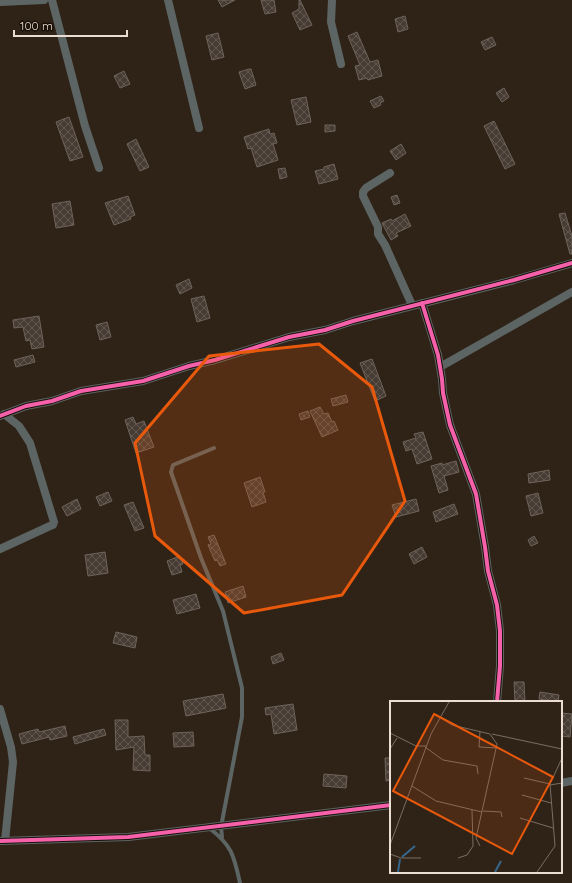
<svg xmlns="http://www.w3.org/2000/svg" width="572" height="883" font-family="Quicksand,sans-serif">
<defs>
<pattern id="building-cross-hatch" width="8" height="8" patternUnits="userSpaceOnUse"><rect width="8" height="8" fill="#473c34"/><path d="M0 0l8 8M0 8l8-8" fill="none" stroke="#625850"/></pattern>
</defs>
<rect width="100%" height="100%" fill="#2f2318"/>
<path fill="url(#building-cross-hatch)" stroke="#6e645b" d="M218,0H235L222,7Z
M261,0H274L276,12L265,14Z
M299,0H300L312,25L300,30L292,13L299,9Z
M405,16L408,29L398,32L395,19Z
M357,32L370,62L378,60L382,76L368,80L367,78L359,80L355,66L360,65L348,36Z
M218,33L224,57L212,60L206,36Z
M492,37L496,45L485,50L481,42Z
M249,69H251L256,85L245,89L239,72Z
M124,71L130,84L120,88L114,76Z
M504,88L509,97L502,102L496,93Z
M381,96L384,101L380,103L381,105L374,108L370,101Z
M306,97L311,122L297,125L291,100Z
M69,117L83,157L70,161L56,122Z
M494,121L515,164L505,169L484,126Z
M325,125H335V131L325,132Z
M269,129L270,134L274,133L277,143L273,144L278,160L257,167L251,148L248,149L244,137Z
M136,139L149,167L140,171L127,144Z
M401,144L406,153L396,160L390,151Z
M334,164L338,179L319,184L315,171L324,169V167Z
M285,168L287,177L280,179L278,169Z
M397,195L400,203L394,205L391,197Z
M128,196L135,215L130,217L131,219L114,225L105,203Z
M70,201L74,225L56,228L52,204Z
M565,213L572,236V254H570L559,214Z
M405,214L411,226L396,233L398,236L391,240L382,223L391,219L392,221Z
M189,279L192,288L180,294L176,285Z
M204,296L210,318L197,322L191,299Z
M39,316L44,347L32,349L30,340L26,341L23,327L14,328L13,320Z
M107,322L111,337L100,340L96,325Z
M33,355L35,362L16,367L14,360Z
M372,359L386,396L375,401L360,363Z
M346,395L348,402L333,406L331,399Z
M320,407L324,414L328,413L332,422L334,421L338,430L322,437L310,411Z
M308,411L310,417L301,420L299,414Z
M133,417L136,424L144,421L154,447L136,453L125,420Z
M423,432L432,459L417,464L412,449L406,451L403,442L416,438L414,434Z
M456,461L459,472L444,476L448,490L439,493L431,466L442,463V465Z
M549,470L550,480L529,483L528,474Z
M260,477L265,492H263L266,502L252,507L244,483Z
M108,492L112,501L100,506L96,497Z
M538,493L543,513L531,516L526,496Z
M77,499L81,509L67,516L62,507Z
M416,499L419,511L396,517L392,505Z
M133,502L144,528L135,531L124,505Z
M454,504L458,514L436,522L433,512Z
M214,535L226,564L220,566L217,560L215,561L208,545L211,544L208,537Z
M534,536L538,543L531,546L528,540Z
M422,547L427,557L414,564L409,554Z
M105,552L108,573L88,576L85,555Z
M180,556L183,564L180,565L182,572L172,575L167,561Z
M243,586L246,597L228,603L225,592Z
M196,594L200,608L177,614L173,600Z
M116,632L137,637L135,648L113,643Z
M281,653L284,660L273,664L271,657Z
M514,682H524L525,702H515Z
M540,692L559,695L558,702L539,699Z
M223,694L226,708L186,716L183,701Z
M293,704L297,730L274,734L271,714L266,715L265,708Z
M561,713L572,714L570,737L561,736Z
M115,720H128V737L144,736L145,755H150V771L133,770L134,747L116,750Z
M65,726L67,736L50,740L49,737L22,744L19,734L38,729L39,732Z
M104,729L106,735L75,744L73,737Z
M193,732L194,746L174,747L173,733Z
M385,758H391V780L386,781Z
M324,774L347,776L346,788L323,786Z"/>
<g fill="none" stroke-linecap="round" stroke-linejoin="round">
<path stroke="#5c6563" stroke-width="4" d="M214,448L173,465L171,472L201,558L223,611L242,688V717L221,827L222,837
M209,828C232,845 234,856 240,883"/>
<path stroke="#5c6563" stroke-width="8" d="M52,0L85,126L99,168
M168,0L199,128
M332,0L331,22L341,64
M0,2L44,0
M390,173L366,188L363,192V196L378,227V234L385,245L412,305
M422,303L438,355L442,379L443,393L450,425L476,494L485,547L488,571L497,605L500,631V666L497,702
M440,367L572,292
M0,416L26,406L52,401L81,391L143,381L189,366L215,360L289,337L325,330L353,321L514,280L572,263
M0,549L50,526L53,525L54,522L30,443L19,426L4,414
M0,709L11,747L13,762L5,841
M561,783L572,781
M0,841L128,837L391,805"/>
<g stroke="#180f07" stroke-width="6">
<path id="cycleway" d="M422,303L438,355L442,379L443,393L450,425L476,494L485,547L488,571L497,605L500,631V666L497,702
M0,416L26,406L52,401L81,391L143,381L189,366L215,360L289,337L325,330L353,321L514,280L572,263
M0,841L128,837L391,805"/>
</g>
<use href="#cycleway" stroke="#f560ab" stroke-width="4"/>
</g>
<path fill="#e8590c" fill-opacity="0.2" stroke="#e8590c" stroke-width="3" stroke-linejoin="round" d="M319,344L372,387L405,501L342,595L244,613L155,536L135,443L209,356Z"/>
<g transform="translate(390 701)">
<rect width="172" height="172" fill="#2f2318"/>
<path fill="none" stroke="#37678c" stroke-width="2" d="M12,156L25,145M8,171L10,158M105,171L111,160"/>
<path fill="none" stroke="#7a6d62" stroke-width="1" d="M50,16L62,24L100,33L107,43L86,137L90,145M90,30L89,46L107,47M0,32L26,45H36M102,33L172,48M35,46L53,59L87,65L88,73M0,48L7,37M134,77L160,83M160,84L172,82M22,85L46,100L92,111M132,94L161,102M93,110L111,111L112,116M130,117L163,127M0,144L41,33L59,1M0,153L11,157H31M68,157L77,154L83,145L82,109M147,171L165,145L160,83L172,57"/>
<path fill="#e8590c" fill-opacity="0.15" stroke="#e8590c" stroke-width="2" d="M44,13L163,76L122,153L3,90Z"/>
<rect width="172" height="172" fill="none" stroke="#ebddd1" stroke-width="2"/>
</g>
<path d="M14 30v6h113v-6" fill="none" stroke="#ebddd1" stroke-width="2"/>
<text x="20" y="30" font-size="12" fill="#ebddd1" stroke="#180f07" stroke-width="3" paint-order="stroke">100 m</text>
</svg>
